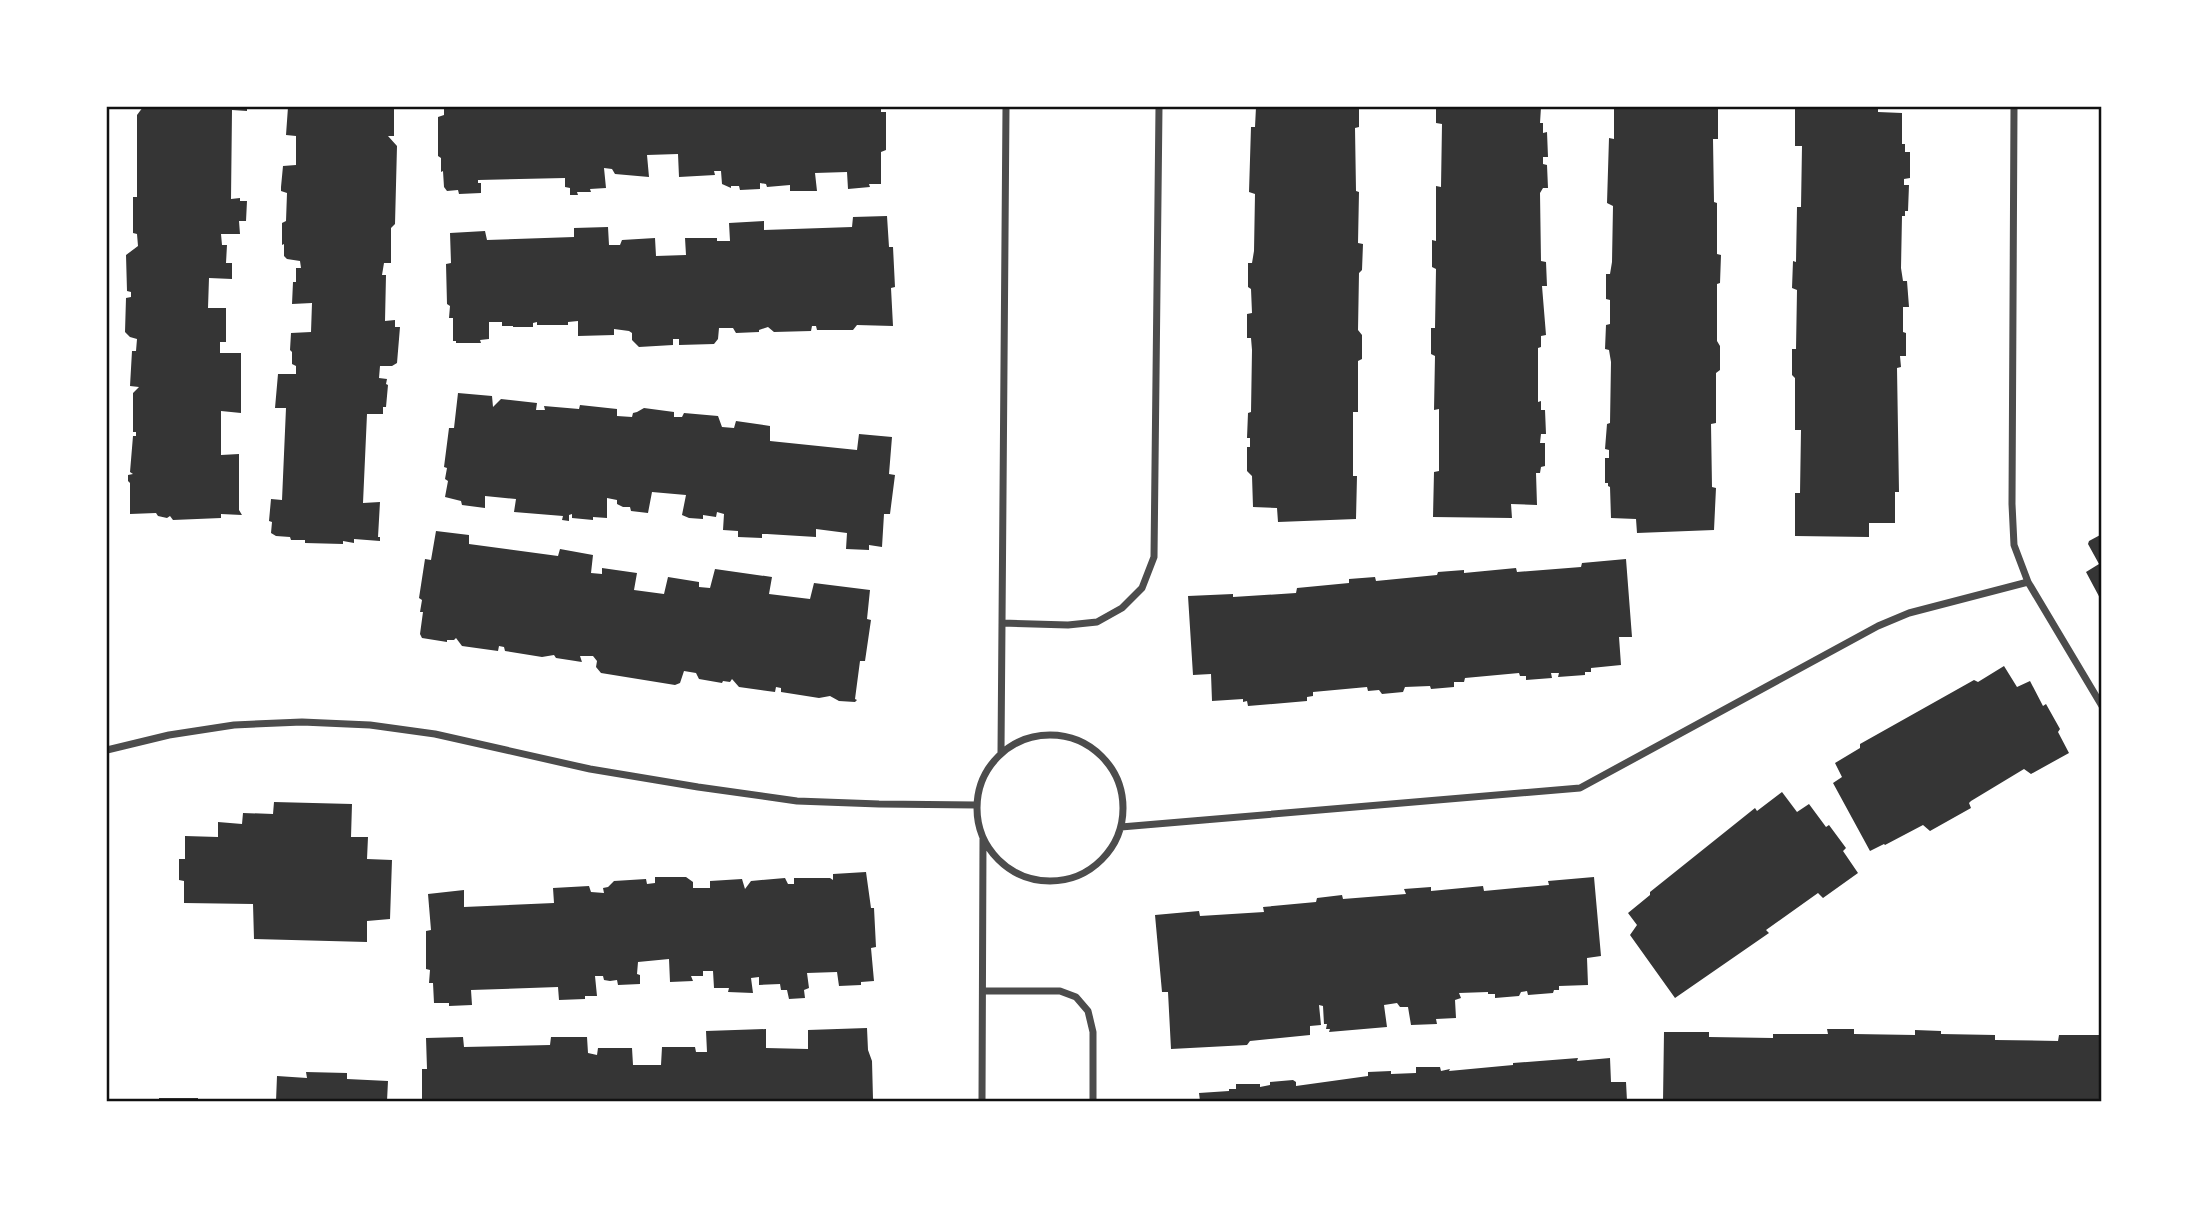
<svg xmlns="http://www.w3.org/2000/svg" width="2209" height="1208" font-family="'Roboto Condensed',sans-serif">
<rect width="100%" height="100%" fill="#fff"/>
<path fill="#353535" d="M143,107H247V111L232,110L231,199L240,198V201H247L246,221H239L240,234H221L222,245H227L226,263H232V279L209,278L208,308H226V342H220V353H241V413L221,411V455L239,454V510L242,515L221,514V518L173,520L170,516L167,518L158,516L156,513L130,514V483L128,481V475L133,474L130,472L133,436H136V432H133V393L139,387L130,386L132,351H136L137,339L130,337L125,332L126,298L131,297V292L127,291L126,255L138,246L137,234L133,233V197H137V115Z
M288,107H394V136H388L397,146L395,224L391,228V263H384L382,275H386L385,321L395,320V327H400L397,363L392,366H380L379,378L387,379L386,384L388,385L386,407H383V414H367L363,503L380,502L378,537H380V541L354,539V543L343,541V544L305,543V540H291L290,537L276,536L271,533L272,522L269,521L271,499L282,500L286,408H275L278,374H296V366L292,364V352L290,350L291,333L311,332L312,303L292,304L293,282H296V268H301L300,261L287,259L284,256V244L282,245V223L286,221L287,193L281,191V187L283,166L296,165V136L286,135Z
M444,107H881V112H886V150L881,152V184H869L870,187L848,189L847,172L815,173L817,191H790V185L767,187L766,184L760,183V189L740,190L739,186H731V188L722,184L721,171H714L715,175L679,177L678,154L647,155L649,177L615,174L612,169L604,168L606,188L590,189L591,192H577L578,195H570V188L565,187V178L478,180V183H481V193L459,194L458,190L447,191L444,187L443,171L441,172V158L438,156V117L444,115Z
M1256,107H1359V127L1355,128L1356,191L1359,192L1358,243L1363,244L1362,270L1359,273L1358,330L1362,335V359L1358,361V412H1353V476H1357L1356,519L1278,522L1277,508L1253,507L1252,476L1247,471V447H1250V438H1247L1248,413L1251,412L1252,350L1251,338H1247V314L1252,313L1251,289L1248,287V263H1252L1254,251L1255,194L1249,192L1251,127H1255Z
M1436,107H1541L1540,123H1543V133L1547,132L1548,157H1543V164L1547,165L1548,188H1543L1540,193L1541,261L1546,262L1547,286H1542L1546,335L1541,336V347L1538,348V402L1541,401V410H1545L1546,434H1541L1540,443H1545V466L1541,467L1540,473H1536L1537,505L1511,504L1512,518L1433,517L1434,472L1439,471V409L1434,410L1435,356L1431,354V328H1435L1436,269L1432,267V240L1436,241V186L1441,187L1442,124L1436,123Z
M1614,107H1718V139H1713L1714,202L1717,203V254L1721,255L1720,283L1717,284V341L1720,346V370L1716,373V423L1711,424L1712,487L1716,488L1714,530L1637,533L1636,519L1611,518L1610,487L1608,486V483H1605V458H1609V450L1605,449L1607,424L1610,423L1611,362L1609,350L1605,349L1606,325L1610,324V300L1606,299V274H1610L1612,262L1613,206L1607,203L1609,138L1614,139Z
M1795,107H1878V112L1902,113V144H1905V152H1910V178L1904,179V185H1909L1908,211H1905V216H1902L1901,268L1903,281H1907L1909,307H1903V332L1906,333V356H1900L1901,367L1897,368L1899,492H1895V523H1869V537L1795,536V493H1800L1801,430H1795V378L1792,375V349H1796L1797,290L1792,288L1793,261L1796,262L1797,207H1801L1802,146H1795Z
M887,216L889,247H893L895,287L891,288L893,326L857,325L853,330H817L816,326H812L811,331L774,332L768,327L759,330V332L736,333L733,328H719L718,339L714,344L679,345V339H673V345L639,347L632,340V333L629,331L614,329V335L578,336V321L568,322V325H537V322L533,323V327H513V326H502V322H489V339L480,340L481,343H456V341H453V318H449L450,306L447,304L446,264L451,263L450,233L485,231L487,240L574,237V228L608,227L609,245H620L622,240L655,238L656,256L686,255L685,238H717V241H730L729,223L764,221V230L852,227L853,217Z
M458,393L492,396L493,407L501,399L537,403L536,410H545L544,406L579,409L580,405L617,409V416L632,417L633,413L637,412L644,408L674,412V417H682L684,413L718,416L722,427L734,428L736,421L770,426V441L857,450L859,434L892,437L889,474L895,475L890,514H884L882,547L869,545V550L846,549L847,533L816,529V537L767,534H762V538L738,537V531L723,530L724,514L717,512L716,517L703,515V519L689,518L682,515L686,495L652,492L648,513L631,511L630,507H623L617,504V500L607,498V518L593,517V520L572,518V514L569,515V521L562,520L563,516L514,512L516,499L485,496V508L462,505L461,501L445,497L448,481L445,479L447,468L444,467L449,428H454Z
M436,531L469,535V544L558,556L560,549L593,555L591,573L602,574V568L637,573L634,590L664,594L668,577L699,582V587L710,588L715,569L772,577L769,594L810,599L814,583L870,590L867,619L871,620L865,661H860L855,699L857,700L855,702L839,701L830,696L819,698L781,692V688L776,687L775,692L739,687L732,679L730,682L723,681L722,683L699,679L696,673L684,671L680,683L675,685L601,673L596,667L597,661L593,656H580L582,662L556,658L554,655L542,657L505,651L504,647L499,646L498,651L462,646L456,638L454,640H447V642L422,638L420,634L423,612H420L422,600L419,598L425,559L431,560Z
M2102,534V602L2086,572L2099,564L2088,544L2089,541Z
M1626,559L1632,637H1619L1621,665L1591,668V672H1585V675L1558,677L1559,673H1551L1552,678L1526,680V676H1520L1519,673L1465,678L1464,682H1454V687L1431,689L1430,686L1405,687L1403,692L1382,694L1379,690L1368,691L1367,687L1313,692V696L1307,697V701L1248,706L1247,701L1243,702V699L1212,701L1211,674L1193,675L1188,596L1233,594V597L1296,593L1297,588L1349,583V579L1375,577L1376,581L1437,575L1438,572L1464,570V573L1516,568L1517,572L1581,567L1582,563Z
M2004,666L2017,687L2030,681L2043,706L2046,704L2060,729L2058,732L2069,753L2031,774L2024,769L1971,801L1969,803L1971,808L1930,831L1923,825L1885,845L1884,844L1870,851L1833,783L1842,777L1835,763L1860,748V744L1974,680L1978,682Z
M1782,792L1797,812L1809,804L1826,827L1829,825L1846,848L1843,851L1858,873L1823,898L1818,893L1766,930L1769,933L1675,998L1630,935L1637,925L1628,913L1650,895V892L1755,808L1757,811Z
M274,802L352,804L351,837H368L367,859L392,860L390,919L367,921V942L254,939L253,904L184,903V881L179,880V859H185V836L218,837V822L242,824L243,813L273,814Z
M866,872L871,908H874L876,947L871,948L874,981L861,982V985L839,986L837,972L807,973L809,988L804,990L805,998L789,999L787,990H781L780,984L759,985V977L751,978L753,993L728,992L729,988H714L713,971H703V976H691L693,981L670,982L669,959L638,962L637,974L640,975V984L618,985L617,980L610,981L604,980L603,976H595L597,996H585V999L559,1000L558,987L471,990L472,1005L449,1006V1003H434L433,983H429L430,970L426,969V931L431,930L428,894L464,890V907L554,903L553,888L589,886L591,892L604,893L603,888L608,887L614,881L646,879L647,884L655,883V877H686L693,882V888H710V881L742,879L745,889L751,881L785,878L788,884H794V878H830L833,880V874Z
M1594,877L1601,956L1587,958L1588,985L1559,986V990H1554L1553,993L1528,995L1527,991L1521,992L1519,996L1495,998V994H1488V992L1459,993L1461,998L1455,1000L1456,1018L1436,1019L1437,1024L1411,1025L1408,1007H1400L1397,1003L1384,1005L1387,1027L1329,1032L1330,1029H1326L1327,1024H1324L1323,1006L1319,1005L1321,1025L1310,1026V1035L1250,1041L1247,1045L1171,1049L1168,992H1162L1155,915L1199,911L1200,916L1264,912L1263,907L1316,902L1317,898L1342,895L1343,899L1406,894L1404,889L1431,887V891L1483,886L1484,891L1549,885L1548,881Z
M867,1028L868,1050L872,1061L873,1099L867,1101H422V1069H427L426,1038L463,1037L464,1047L550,1045L551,1037H587L588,1053L597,1055L598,1048H632L633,1065H661L662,1047H695L696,1052H707L706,1031L766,1029V1048L808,1049V1030Z
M1827,1029H1854V1034L1915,1035V1030L1941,1031V1034L1995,1035V1040L2058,1041L2059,1035H2102V1101H1663L1664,1032H1709V1037L1773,1038V1034H1828Z
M1578,1058L1577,1061L1610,1058L1611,1082H1626L1627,1101H1200L1199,1093L1229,1091V1089H1236V1084H1260V1087L1270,1085V1082L1293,1080L1296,1082V1086L1368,1076V1072L1391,1071V1074L1416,1073V1067H1440L1441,1071L1450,1069L1449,1071L1513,1065V1063Z
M306,1072L347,1073V1079L388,1081L387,1101H276L277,1076L307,1078Z
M159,1098H198V1101H159Z"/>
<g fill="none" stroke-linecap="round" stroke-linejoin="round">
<path stroke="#4c4c4c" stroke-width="7" d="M2014,107L2012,504L2014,545L2028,582L2102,706
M1002,623L1068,625L1097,622L1122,608L1142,588L1154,557L1159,107
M977 808a73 73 0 1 1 146 0a73 73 0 1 1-146 0Z
M107,750L169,735L234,725L302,722L370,725L435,734L590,769L698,787L797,801L879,804L976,805
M1001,752L1006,107
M1121,827L1580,788L1878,626L1909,613L2028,582
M983,991H1060L1076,997L1088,1011L1093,1032V1101
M982,1101L983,839"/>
</g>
<rect width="2209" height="1208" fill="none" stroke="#ffffff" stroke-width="217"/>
<rect x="108" y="108" width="1992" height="992" fill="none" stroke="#111" stroke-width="2.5"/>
</svg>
